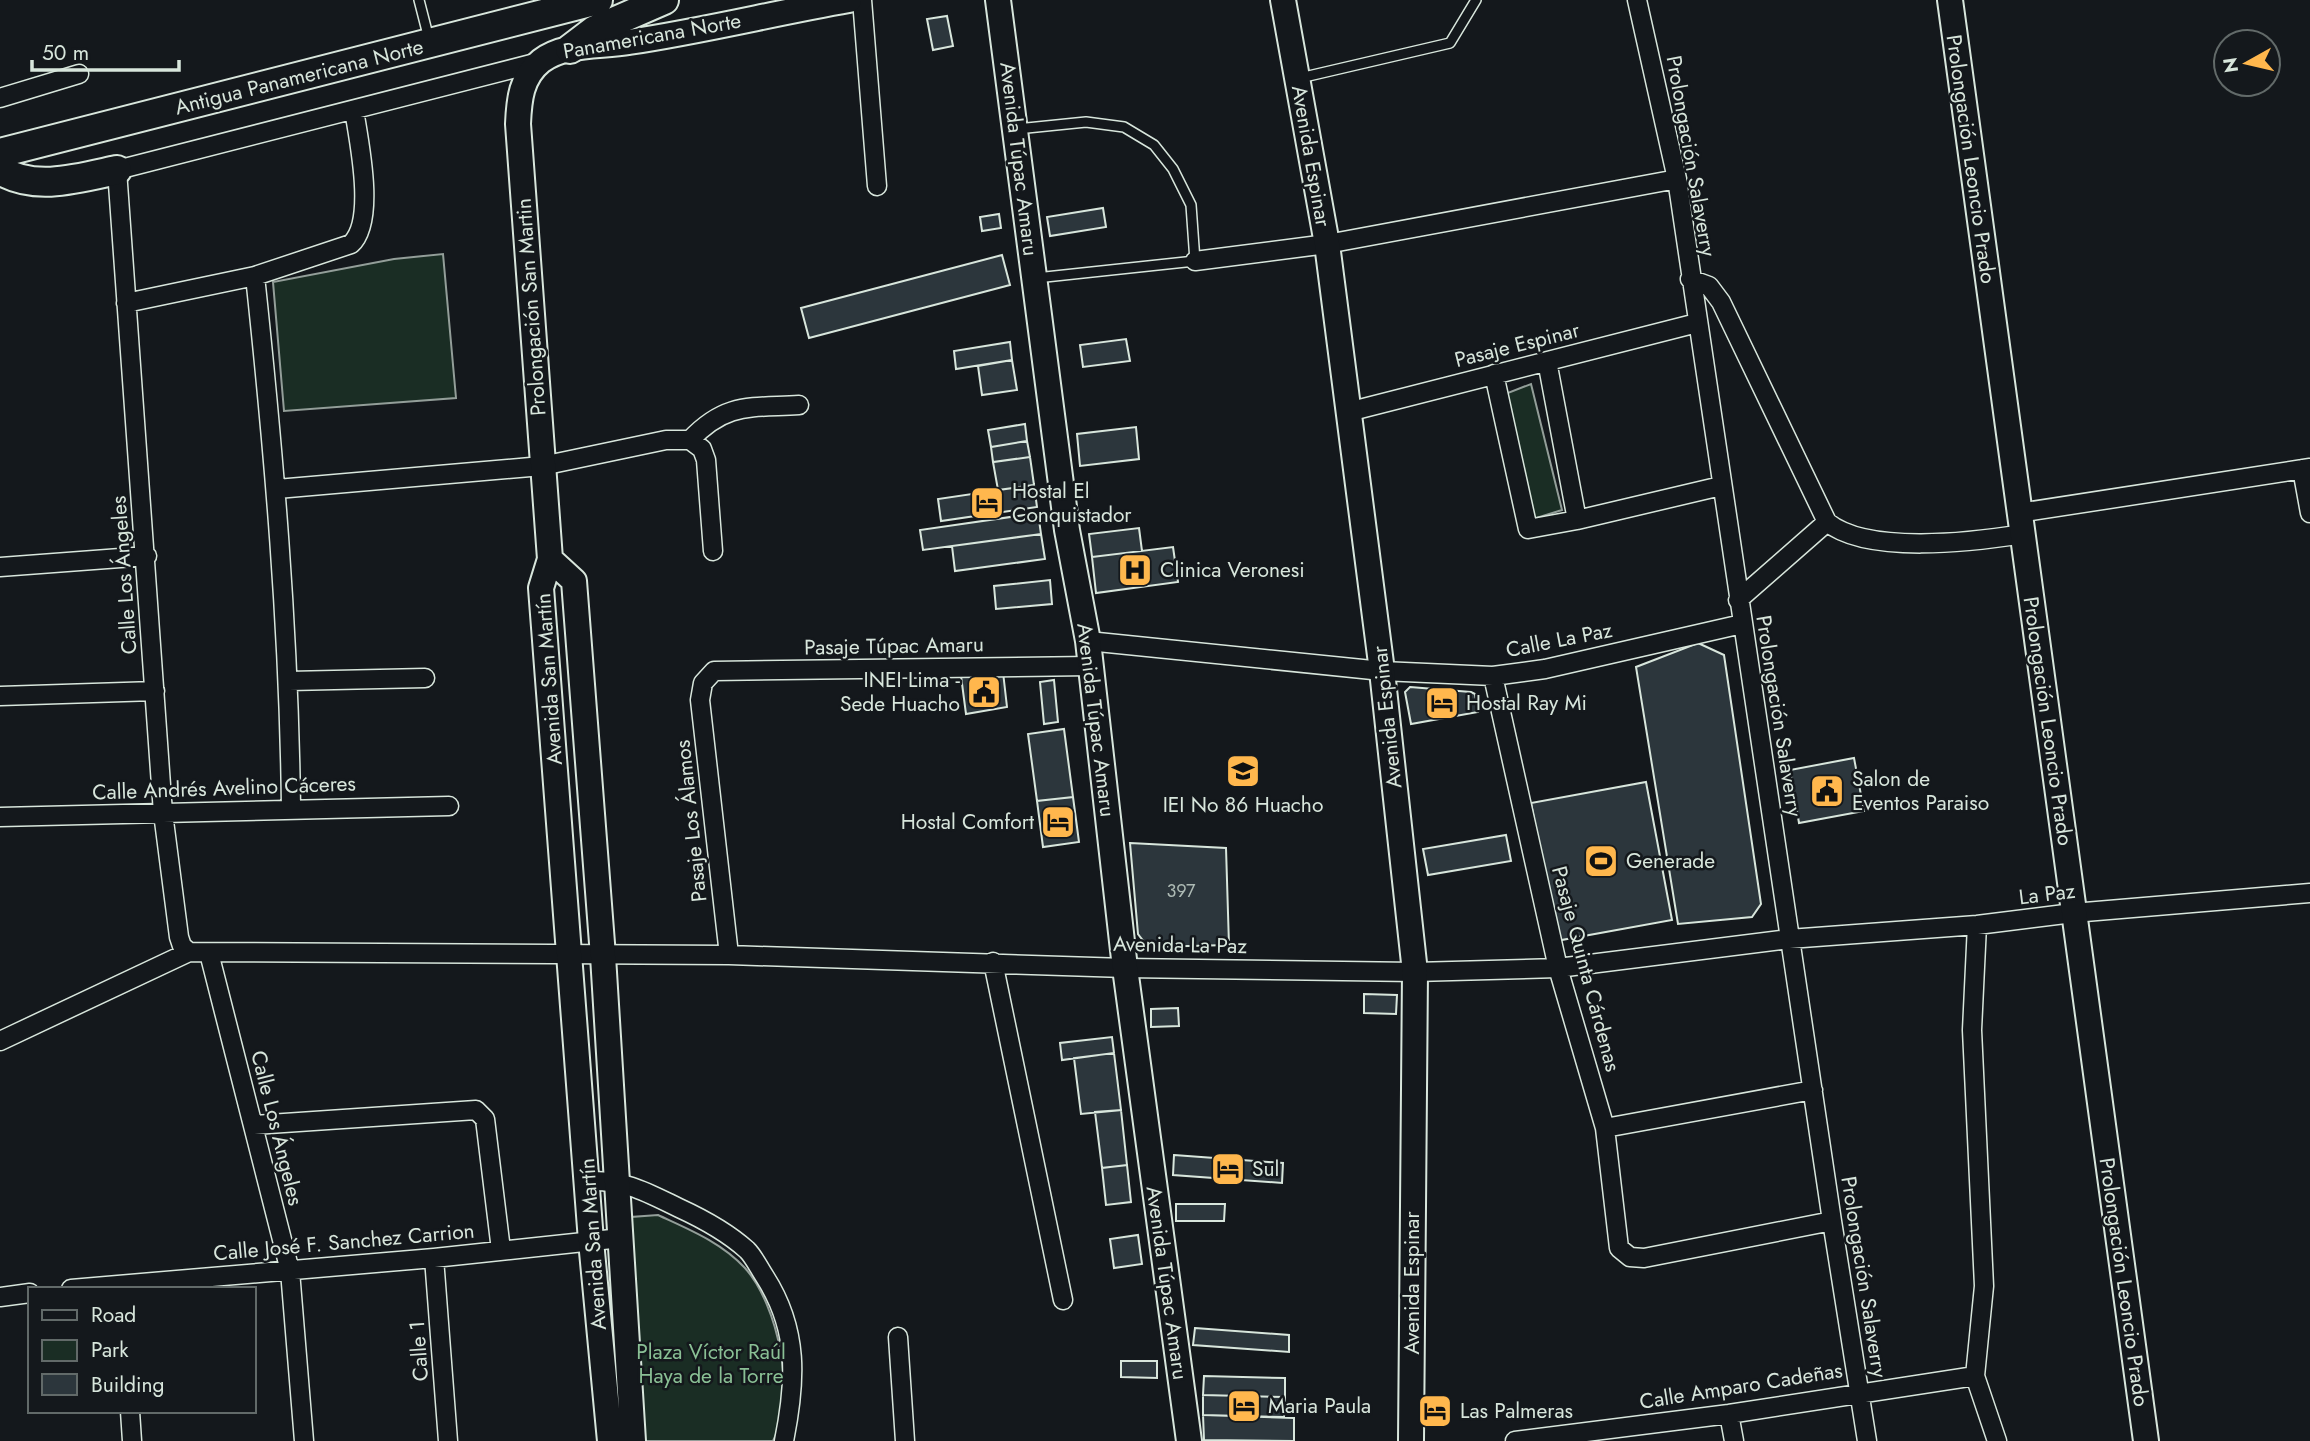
<svg xmlns="http://www.w3.org/2000/svg" width="2310" height="1441" font-family="Jost,sans-serif">
<rect width="100%" height="100%" fill="#14181c"/>
<path fill="#1a2d24" stroke="#939e99" stroke-width="2" d="M443,254L456,398L284,411L273,282L394,259Z
M1531,384L1562,510L1530,520L1500,396Z
M658,1215C688,1229 721,1242 745,1268C778,1305 797,1395 773,1441H645L631,1217Z"/>
<path fill="#2c363c" stroke="#d8e6dc" stroke-width="2" d="M947,16L953,46L933,50L927,19Z
M1103,208L1106,227L1050,236L1047,217Z
M999,214L1001,228L982,231L980,217Z
M1002,255L1010,285L809,338L801,308Z
M1126,339L1130,361L1083,367L1080,345Z
M1010,342L1012,360L956,369L954,351Z
M1012,360L1017,390L982,395L978,366Z
M1025,424L1027,441L991,447L988,430Z
M1136,427L1139,459L1080,466L1077,434Z
M1027,441L1030,457L993,462L991,447Z
M1030,457L1034,485L998,490L993,462Z
M1034,485L1037,507L941,521L938,499Z
M1038,513L1041,534L923,550L920,530Z
M1139,528L1142,551L1092,557L1089,534Z
M1041,534L1045,559L955,571L952,546Z
M1173,547L1178,582L1096,593L1092,557Z
M1050,580L1052,604L996,609L994,586Z
M1698,643L1724,655L1761,904L1752,917L1678,924L1636,667Z
M1003,672L1007,707L966,714L961,676Z
M1054,680L1058,722L1044,724L1040,682Z
M1410,687L1471,692L1475,694L1478,712L1411,724L1405,692Z
M1064,729L1073,797L1037,801L1028,734Z
M1854,758L1864,811L1799,823L1790,770Z
M1646,782L1672,920L1556,941L1531,803Z
M1073,797L1079,842L1043,847L1037,801Z
M1506,835L1511,861L1428,875L1423,849Z
M1130,843L1226,848L1229,945L1148,947L1138,934Z
M1364,994L1397,995L1396,1014L1364,1013Z
M1178,1008L1179,1026L1151,1027V1009Z
M1112,1037L1114,1053L1062,1060L1060,1043Z
M1114,1053L1121,1110L1081,1114L1074,1058Z
M1121,1110L1127,1165L1102,1168L1095,1112Z
M1174,1155L1283,1163L1282,1183L1173,1175Z
M1127,1165L1131,1202L1106,1205L1102,1168Z
M1176,1204H1225L1224,1221H1176Z
M1138,1235L1142,1264L1114,1268L1110,1239Z
M1195,1328L1289,1335V1352L1193,1345Z
M1121,1361H1157V1378L1121,1377Z
M1204,1376L1285,1378V1397L1203,1395Z
M1203,1395L1285,1397L1284,1417L1203,1415Z
M1203,1415L1294,1418V1441L1204,1440Z"/>
<g fill="none" stroke-linecap="round" stroke-linejoin="round">
<g stroke="#d8e6dc" stroke-width="12">
<path id="lane" d="M419,0L429,39
M1300,78L1450,43L1476,0
M1017,129L1086,122L1124,127L1154,145L1173,169L1191,205L1195,261L1036,278"/>
</g>
<g stroke="#d8e6dc" stroke-width="21">
<path id="street" d="M862,0L877,186
M1637,0L1677,179L1832,1221L1867,1441
M539,62L117,170L163,813L179,937L182,946L189,952L729,955L1125,968L1415,972L1558,968L1789,939L1977,925L2073,913L2310,893
M0,98L79,74
M1195,261L1327,244L1677,179
M255,276C274,454 289,630 291,808
M1690,279L1709,286L1721,302L1827,522C1867,555 1973,542 2023,534
M126,303L255,276L351,244C376,221 359,142 354,110
M1547,361L1577,520
M1494,374L1528,529L1577,520L1721,486
M1348,412L1697,323
M690,440C726,402 750,408 799,405
M2302,469L2310,513
M277,489L542,466L666,440H690L702,449L706,460L713,551
M2019,513L2310,468
M0,567L147,556
M1738,600L1827,522
M1088,641L1382,671L1493,676L1545,669L1742,624
M1493,676L1558,968L1605,1128L1619,1248L1630,1257L1644,1258L1832,1221
M289,681L425,678
M0,696L155,691
M0,817L449,806
M1977,925L1972,1030L1984,1286L1975,1376L1997,1441
M209,953L290,1271L304,1441
M729,955L700,700L703,683L714,671L1090,666
M993,962L1063,1300
M0,1041L189,952
M254,1125L476,1110L485,1119L501,1250
M1605,1128L1813,1090
M589,1181C626,1180 646,1192 679,1208C703,1219 727,1232 747,1250C754,1257 759,1268 765,1277C799,1330 796,1381 784,1441
M434,1258L448,1441
M71,1289L434,1258L621,1238
M0,1297L30,1293
M898,1337L905,1441
M130,1411L132,1441
M1729,1414L1734,1441
M1515,1441L1729,1414L1975,1376"/>
</g>
<g stroke="#d8e6dc" stroke-width="28">
<path id="secondary" d="M998,0L1067,530L1088,641L1125,968L1189,1441
M1283,0L1327,244L1382,671L1415,972L1411,1441
M1950,0L2146,1441
M550,559L574,581L603,956L633,1441
M610,1441L591,1241L541,588L550,559L518,124C519,100 521,77 541,61C565,43 600,47 629,42C703,31 775,13 849,0"/>
</g>
<g stroke="#d8e6dc" stroke-width="32">
<path id="primary" d="M570,49L595,30L664,0
M0,153L598,0
M0,170C34,192 80,178 117,170"/>
</g>
<use href="#lane" stroke="#14181c" stroke-width="9"/>
<use href="#street" stroke="#14181c" stroke-width="18"/>
<use href="#secondary" stroke="#14181c" stroke-width="24"/>
<use href="#primary" stroke="#14181c" stroke-width="28"/>
</g>
<defs>
<g id="hotel-square" transform="scale(1.75)"><rect x="-9" y="-9" width="18" height="18" rx="4" fill="#ffb74d" stroke="#14181c"/><path d="M-6-4.5h1.5V1H6V5H4.5V3h-9V5H-6ZM-4 0a1.8 1.8 0 1 1 3.6 0ZM.5 0V-2.5h3Q6-2.5 6 0Z" fill="#111"/></g>
<g id="hospital-square" transform="scale(1.75)"><rect x="-9" y="-9" width="18" height="18" rx="4" fill="#ffb74d" stroke="#14181c"/><path d="M-5-5h3v3.5h4V-5h3V5h-3V1.5h-4V5h-3Z" fill="#111"/></g>
<g id="civic-square" transform="scale(1.75)"><rect x="-9" y="-9" width="18" height="18" rx="4" fill="#ffb74d" stroke="#14181c"/><path d="M-.6-6.5H3V-4.5H.6V-3L4-1V1h2V6H-6V1h2V-1L-.6-3ZM-1.2 2.5V6h2.4V2.5Z" fill="#111"/></g>
<g id="school-square" transform="scale(1.75)"><rect x="-9" y="-9" width="18" height="18" rx="4" fill="#ffb74d" stroke="#14181c"/><path d="M0-5L7-2L0 1L-7-2ZM-4 1L0 2.5L4 1V4Q0 6-4 4Z" fill="#111"/></g>
<g id="stadium-square" transform="scale(1.75)"><rect x="-9" y="-9" width="18" height="18" rx="4" fill="#ffb74d" stroke="#14181c"/><path d="M0-5a6.5 5 0 1 0 0 10a6.5 5 0 1 0 0-10ZM-3.5-1.8h7v3.6h-7Z" fill="#111"/></g>
</defs>
<g fill-rule="evenodd">
<use href="#hotel-square" x="987" y="503"/>
<use href="#hospital-square" x="1135" y="570"/>
<use href="#civic-square" x="984" y="692"/>
<use href="#hotel-square" x="1442" y="703"/>
<use href="#school-square" x="1243" y="771"/>
<use href="#civic-square" x="1827" y="791"/>
<use href="#hotel-square" x="1058" y="822"/>
<use href="#stadium-square" x="1601" y="861"/>
<use href="#hotel-square" x="1228" y="1169"/>
<use href="#hotel-square" x="1244" y="1406"/>
<use href="#hotel-square" x="1435" y="1411"/>
</g>
<g text-anchor="middle" dominant-baseline="central" stroke-width="5" stroke-linejoin="round" paint-order="stroke">
<g font-size="18" fill="#adbab4">
<text x="1181" y="891">397</text>
</g>
<g font-size="21" fill="#d8e6dc" stroke="#14181c">
<text transform="translate(652 36) rotate(-10)">Panamericana Norte</text>
<text transform="translate(299 77) rotate(-14)">Antigua Panamericana Norte</text>
<text transform="translate(1311 156) rotate(80)">Avenida Espinar</text>
<text transform="translate(1691 156) rotate(80)">Prolongación Salaverry</text>
<text transform="translate(1019 159) rotate(83)">Avenida Túpac Amaru</text>
<text transform="translate(1971 159) rotate(82)">Prolongación Leoncio Prado</text>
<text transform="translate(531 307) rotate(-94)">Prolongación San Martin</text>
<text transform="translate(1517 345) rotate(-14)">Pasaje Espinar</text>
<text transform="translate(124 575) rotate(-94)">Calle Los Ángeles</text>
<text transform="translate(1559 640) rotate(-11)">Calle La Paz</text>
<text transform="translate(894 646) rotate(-1)">Pasaje Túpac Amaru</text>
<text transform="translate(549 679) rotate(-94)">Avenida San Martín</text>
<text transform="translate(1779 716) rotate(81)">Prolongación Salaverry</text>
<text transform="translate(1387 717) rotate(-96)">Avenida Espinar</text>
<text transform="translate(1096 720) rotate(83)">Avenida Túpac Amaru</text>
<text transform="translate(2048 721) rotate(82)">Prolongación Leoncio Prado</text>
<text transform="translate(224 788) rotate(-2)">Calle Andrés Avelino Cáceres</text>
<text transform="translate(691 821) rotate(-96)">Pasaje Los Álamos</text>
<text transform="translate(2047 894) rotate(-7)">La Paz</text>
<text transform="translate(1180 945) rotate(1)">Avenida La Paz</text>
<text transform="translate(1586 969) rotate(75)">Pasaje Quinta Cárdenas</text>
<text transform="translate(277 1128) rotate(76)">Calle Los Ángeles</text>
<text transform="translate(344 1242) rotate(-5)">Calle José F. Sanchez Carrion</text>
<text transform="translate(593 1244) rotate(-94)">Avenida San Martín</text>
<text transform="translate(1864 1277) rotate(81)">Prolongación Salaverry</text>
<text transform="translate(2124 1282) rotate(82)">Prolongación Leoncio Prado</text>
<text transform="translate(1167 1283) rotate(82)">Avenida Túpac Amaru</text>
<text transform="translate(1412 1283) rotate(-90)">Avenida Espinar</text>
<text transform="translate(419 1351) rotate(-94)">Calle 1</text>
<text transform="translate(1741 1386) rotate(-9)">Calle Amparo Cadeñas</text>
</g>
<g font-size="21" fill="#d8e6dc" stroke="#14181c" text-anchor="start">
<text x="1012" y="491">Hostal El<tspan x="1012" dy="24">Conquistador</tspan></text>
<text x="1160" y="570">Clinica Veronesi</text>
<text x="960" y="680" text-anchor="end">INEI Lima -<tspan x="960" dy="24">Sede Huacho</tspan></text>
<text x="1466" y="703">Hostal Ray Mi</text>
<text x="1852" y="779">Salon de<tspan x="1852" dy="24">Eventos Paraiso</tspan></text>
<text x="1243" y="805" text-anchor="middle">IEI No 86 Huacho</text>
<text x="1034" y="822" text-anchor="end">Hostal Comfort</text>
<text x="1626" y="861">Generade</text>
<text x="1252" y="1169">Sul</text>
<text x="1268" y="1406">Maria Paula</text>
<text x="1460" y="1411">Las Palmeras</text>
</g>
<g font-size="21" fill="#8ac095" stroke="#14181c">
<text x="711" y="1352">Plaza Víctor Raúl<tspan x="711" dy="24">Haya de la Torre</tspan></text>
</g>
</g>
<rect x="28" y="1287" width="228" height="126" fill="#14181c" stroke="#626a69" stroke-width="2"/>
<rect x="42" y="1310" width="35" height="10" fill="#14181c" stroke="#626a69" stroke-width="2"/>
<text x="91" y="1322" font-size="21" fill="#d8e6dc">Road</text>
<rect x="42" y="1340" width="35" height="21" fill="#1a2d24" stroke="#626a69" stroke-width="2"/>
<text x="91" y="1357" font-size="21" fill="#d8e6dc">Park</text>
<rect x="42" y="1374" width="35" height="21" fill="#2c363c" stroke="#626a69" stroke-width="2"/>
<text x="91" y="1392" font-size="21" fill="#d8e6dc">Building</text>
<g transform="translate(2247 63) rotate(262)"><circle r="33" fill="#14181c" stroke="#626a69" stroke-width="2"/>
<path d="M0-5L12 26L0 18L-12 26Z" fill="#ffb74d"/>
<text y="-10" font-size="19" font-weight="bold" text-anchor="middle" fill="#d8e6dc">N</text>
</g>
<path d="M32 60v10h147v-10" fill="none" stroke="#d8e6dc" stroke-width="3.5"/>
<text x="42" y="60" font-size="21" fill="#d8e6dc" stroke="#14181c" stroke-width="5" paint-order="stroke">50 m</text>
</svg>
